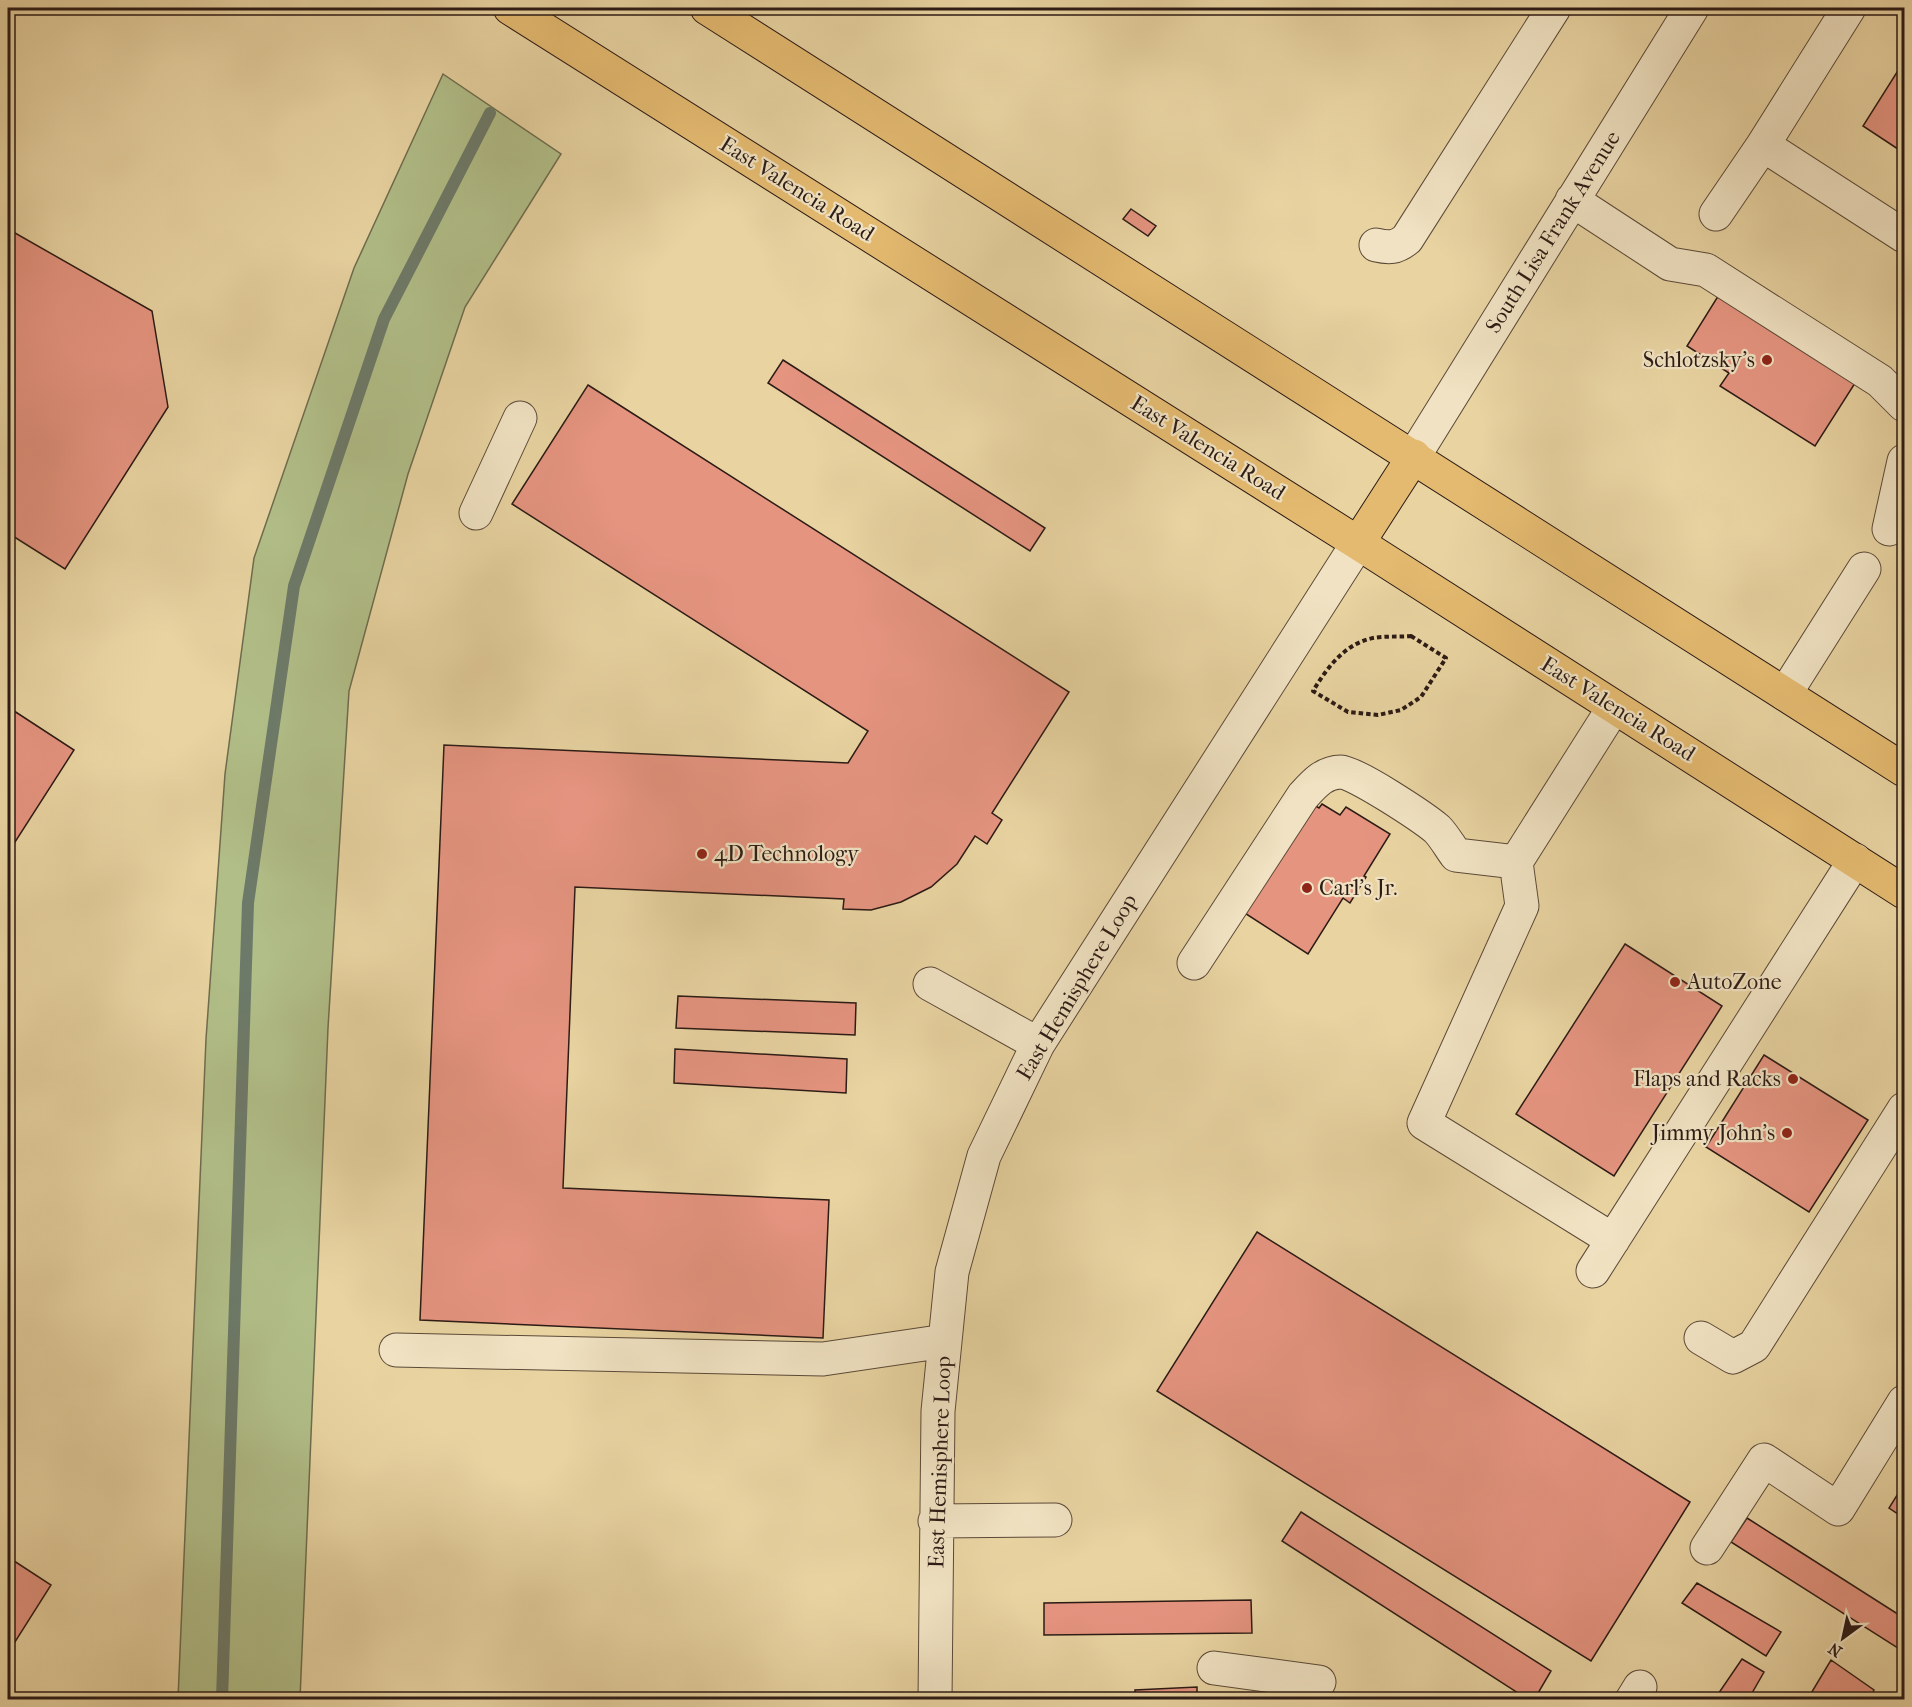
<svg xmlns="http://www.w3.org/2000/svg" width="1912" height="1707" font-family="'IM FELL French Canon',serif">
<rect width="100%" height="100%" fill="#e8d3a1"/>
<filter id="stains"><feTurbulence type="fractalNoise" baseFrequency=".00333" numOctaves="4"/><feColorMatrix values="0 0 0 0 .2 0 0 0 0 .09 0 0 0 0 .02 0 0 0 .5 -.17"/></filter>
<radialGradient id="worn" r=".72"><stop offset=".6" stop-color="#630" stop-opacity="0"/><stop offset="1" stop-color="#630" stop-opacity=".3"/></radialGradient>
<path fill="#b1be88" stroke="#6e6c4e" stroke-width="1.5" d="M443,74L561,154L465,307L408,474L349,691L328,1028L300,1699H178L206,1039L225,774L254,558L354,268Z"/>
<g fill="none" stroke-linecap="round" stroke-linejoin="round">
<path stroke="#6d7a69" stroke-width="12" d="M222,1700L248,903L294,586L384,319L490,113"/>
</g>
<path fill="#e59480" stroke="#2c1b15" stroke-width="1.5" d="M1904,61V153L1863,126Z
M1131,209L1156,226L1148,236L1123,219Z
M8,229L152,311L168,407L65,569L8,533Z
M1720,293L1857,380L1815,446L1720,386L1729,373L1687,346Z
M783,360L1045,528L1030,551L768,383Z
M588,385L1069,692L992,813L1002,820L987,844L975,836L957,864L931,887L901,902L871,910L843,909L844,899L575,887L563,1188L829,1200L823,1338L420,1320L444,745L848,763L868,731L512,504Z
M8,707L74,750L8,853Z
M1322,804L1340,815L1346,807L1390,834L1364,876L1366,877L1350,903L1343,898L1308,954L1240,910L1314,805L1319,808Z
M1625,944L1722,1006L1614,1176L1516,1114Z
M678,996L856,1003L855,1035L676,1028Z
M675,1049L847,1059L846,1093L674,1083Z
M1764,1055L1868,1120L1809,1212L1706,1147Z
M1257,1232L1690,1502L1591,1661L1157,1391Z
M1904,1484V1518L1889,1508Z
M1301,1512L1551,1671L1534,1700H1529L1282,1541Z
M1747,1518L1904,1618V1652L1731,1542Z
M8,1557L51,1585L8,1653Z
M1697,1583L1781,1632L1766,1656L1682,1603Z
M1251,1600L1252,1633L1044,1635V1603Z
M1742,1659L1764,1672L1748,1700H1714Z
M1831,1660L1874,1690L1869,1700H1807Z
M1197,1687V1700H1135V1690Z"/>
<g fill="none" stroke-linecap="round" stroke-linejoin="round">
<g stroke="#5b4938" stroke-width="35">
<path id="minor" d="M1849,8L1763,145L1904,236
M1572,200L1670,264L1706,270L1880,381L1904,405
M1716,214L1763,145
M1376,245C1389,248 1396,248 1407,239L1554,8
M1414,456L1692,8
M476,513L520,418
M1889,529L1904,461
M1785,694L1864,569
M1516,862L1522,906L1424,1123L1613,1240
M1194,963L1303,796C1314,784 1324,772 1341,772C1355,772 1424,818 1437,829C1444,836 1450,847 1456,855L1516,862L1614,707
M930,984L1038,1044
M1593,1271L1855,860
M1701,1338L1733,1357L1754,1346L1904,1109
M396,1350L823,1359L945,1341
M935,1521L1055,1520
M1707,1548L1764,1460L1838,1509L1904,1402
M1214,1668L1319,1682
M935,1700L938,1411L952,1272L984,1156L1038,1044L1358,543
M1632,1700L1640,1687"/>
</g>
<g stroke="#2c1b15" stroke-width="35">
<path id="major" d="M510,8L1358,543L1904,892
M707,8L1904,770
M1358,543L1414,456"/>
</g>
<path stroke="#2c1b15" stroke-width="4" stroke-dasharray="4.5 3" stroke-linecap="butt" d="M1411,636L1446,658L1421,697L1401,710L1378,715L1348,712L1313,691C1327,668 1344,644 1373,638C1385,636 1399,637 1411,636Z"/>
<use href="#minor" stroke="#f0e2c2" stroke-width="33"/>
<use href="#major" stroke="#e4ba70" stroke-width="33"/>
</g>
<g fill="#8f2418" stroke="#f0e2c2" stroke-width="2">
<circle cx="1767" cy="360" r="6"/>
<circle cx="702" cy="854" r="6"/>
<circle cx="1307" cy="888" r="6"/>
<circle cx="1675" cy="982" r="6"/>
<circle cx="1793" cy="1079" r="6"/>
<circle cx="1787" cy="1133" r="6"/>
</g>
<g text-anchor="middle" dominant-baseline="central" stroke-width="4.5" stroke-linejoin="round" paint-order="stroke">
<g font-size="22" fill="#2c1b15" stroke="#f0e2c2">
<text transform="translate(797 189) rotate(32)">East Valencia Road</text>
<text transform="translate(1553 232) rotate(-58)">South Lisa Frank Avenue</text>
<text transform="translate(1208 448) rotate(32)">East Valencia Road</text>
<text transform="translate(1618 709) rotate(32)">East Valencia Road</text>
<text transform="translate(1077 987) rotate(-59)">East Hemisphere Loop</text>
<text transform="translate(940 1462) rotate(-88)">East Hemisphere Loop</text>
</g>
<g font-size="22" fill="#2c1b15" stroke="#f0e2c2" text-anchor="end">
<text x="1755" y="360">Schlotzsky's</text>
<text x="714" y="854" text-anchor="start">4D Technology</text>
<text x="1319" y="888" text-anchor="start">Carl's Jr.</text>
<text x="1687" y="982" text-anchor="start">AutoZone</text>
<text x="1781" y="1079">Flaps and Racks</text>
<text x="1775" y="1133">Jimmy John's</text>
</g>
</g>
<rect width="1912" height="1707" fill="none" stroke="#e8d3a1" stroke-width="30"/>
<rect x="9" y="9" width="1894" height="1689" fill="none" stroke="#2c1b15" stroke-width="3"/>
<rect x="15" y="15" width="1882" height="1677" fill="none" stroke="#2c1b15" stroke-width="1.5"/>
<g transform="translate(1843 1638) rotate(213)" stroke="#f0e2c2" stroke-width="4.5" paint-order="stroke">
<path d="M0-4.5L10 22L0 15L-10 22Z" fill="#2c1b15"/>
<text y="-9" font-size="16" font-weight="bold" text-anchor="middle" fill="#2c1b15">N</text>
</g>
<rect width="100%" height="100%" filter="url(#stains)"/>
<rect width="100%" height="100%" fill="url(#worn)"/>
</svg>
